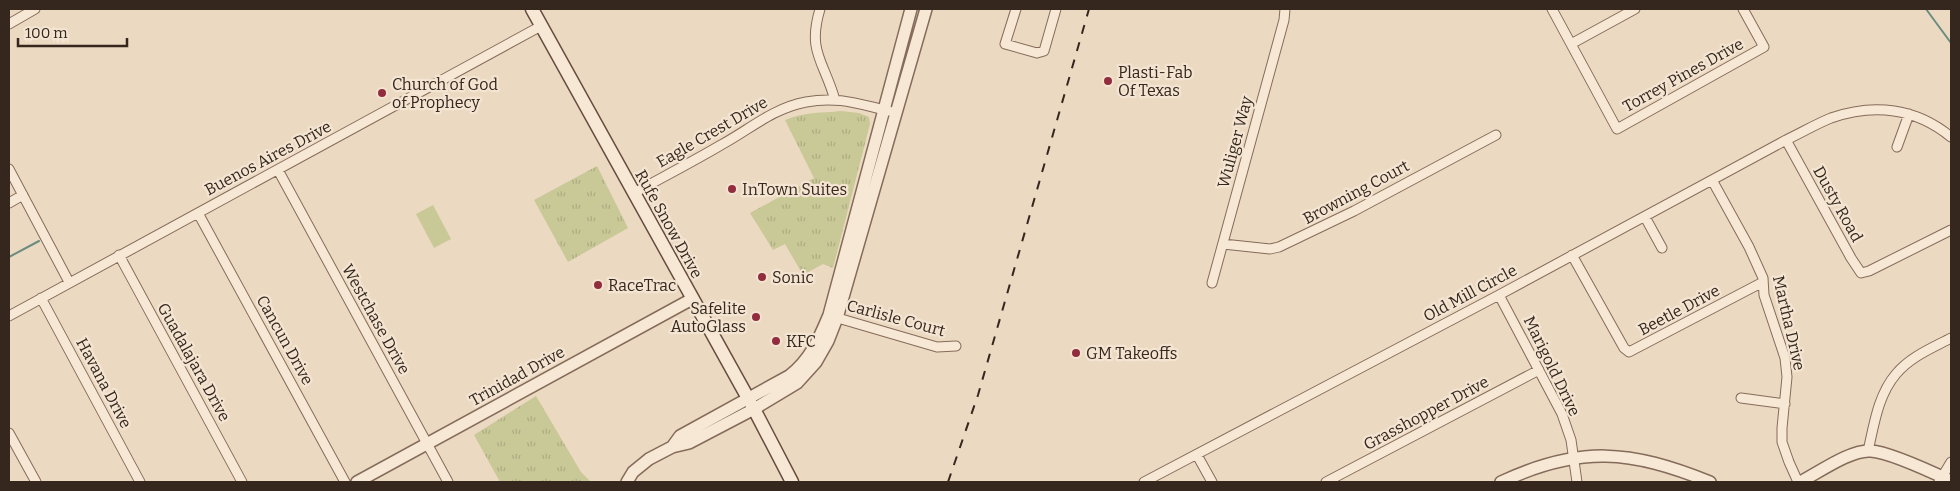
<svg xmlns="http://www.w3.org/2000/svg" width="1960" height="491" font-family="Bitter,serif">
<defs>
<pattern id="grass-tufts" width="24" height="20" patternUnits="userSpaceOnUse" patternTransform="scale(1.25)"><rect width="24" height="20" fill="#c9c897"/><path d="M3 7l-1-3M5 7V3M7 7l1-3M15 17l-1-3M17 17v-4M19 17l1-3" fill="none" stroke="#adac82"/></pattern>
</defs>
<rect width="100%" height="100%" fill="#ecd9c2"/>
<path fill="url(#grass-tufts)" d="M841,111L859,113L869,117L870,124L833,268L823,264L803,275L785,244L773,250L750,213L814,178L785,120C803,112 822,113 841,111Z
M597,166L628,228L568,262L534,200Z
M536,396L581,472L591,482H500L474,435Z"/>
<path fill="#c9c897" d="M433,205L451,239L434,248L416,214Z"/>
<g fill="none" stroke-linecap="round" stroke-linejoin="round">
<path stroke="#6c8c80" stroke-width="2" d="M1926,9L1951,43
M9,257L39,241"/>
<g stroke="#856b5a" stroke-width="11">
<path id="minor" d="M820,9C807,52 824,61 835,100
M1016,9L1005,44L1037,53L1044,51L1056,9
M1552,9L1617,129L1764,47L1743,9
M9,24L35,9
M1571,44L1635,9
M1786,140L1851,258L1861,273L1869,271L1951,230
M1897,147L1909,114
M9,169L69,282
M278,170L448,482
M1712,180L1749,247L1763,278L1764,295L1785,358L1787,377L1782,428V442L1789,462L1798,482
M634,193C663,177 692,162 721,145C749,130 773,108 806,102C838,96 858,104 889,111
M9,203L23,195
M198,213L345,482
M1645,217L1662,248
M1223,244L1270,249L1279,247L1354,211L1496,135
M119,255L242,482
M1572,255L1624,348L1629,352L1763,282
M1212,283L1284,20L1285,9
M1499,295L1562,414L1571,440L1577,482
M41,298L140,482
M9,316L541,26
M831,316L937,347L956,346
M1741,398L1785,404
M9,433L36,482
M1868,451C1874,425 1878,395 1896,374C1910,357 1932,348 1951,338
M1197,455L1212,482
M1144,482L1499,295L1786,140C1801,133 1816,124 1831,118C1874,103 1916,108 1951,137
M1326,482L1539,370
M1939,482L1951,462"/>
</g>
<g stroke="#856b5a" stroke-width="14">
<path id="tertiary" d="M672,447L680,436L789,376C810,360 819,339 829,315L911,9
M357,482L692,299
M627,482L633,472L649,459L672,447L689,443L754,409L797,383L816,362L828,341L837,318L926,9
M1501,482C1581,445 1630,450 1710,482
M1800,482C1818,473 1851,449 1871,451C1888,452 1934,473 1951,481"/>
</g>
<g stroke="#664c3e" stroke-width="15">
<path id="secondary" d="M532,9L754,409L792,482"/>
</g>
<use href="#minor" stroke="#f7e8d5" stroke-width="9"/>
<use href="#tertiary" stroke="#f7e8d5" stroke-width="11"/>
<use href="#secondary" stroke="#f7e8d5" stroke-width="12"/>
<path stroke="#35261e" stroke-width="2" stroke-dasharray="9 9" stroke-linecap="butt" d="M948,482L978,395L1089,9"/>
</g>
<g fill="#912d3c" stroke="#f3e5d2" stroke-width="2">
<circle cx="1108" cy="81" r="5"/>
<circle cx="382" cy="93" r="5"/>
<circle cx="732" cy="189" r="5"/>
<circle cx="762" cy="277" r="5"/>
<circle cx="598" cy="285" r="5"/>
<circle cx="756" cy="317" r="5"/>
<circle cx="776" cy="341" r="5"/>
<circle cx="1076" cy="353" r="5"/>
</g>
<g text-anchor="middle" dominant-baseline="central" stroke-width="4.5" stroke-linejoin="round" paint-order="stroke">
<g font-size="16" fill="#35261e" stroke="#f3e5d2" text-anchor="start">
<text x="1118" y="72">Plasti-Fab<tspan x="1118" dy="18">Of Texas</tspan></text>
<text x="392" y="84">Church of God<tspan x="392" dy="18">of Prophecy</tspan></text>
<text x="742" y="189">InTown Suites</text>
<text x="772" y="277">Sonic</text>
<text x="608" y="285">RaceTrac</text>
<text x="746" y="308" text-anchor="end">Safelite<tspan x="746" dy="18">AutoGlass</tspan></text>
<text x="786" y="341">KFC</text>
<text x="1086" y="353">GM Takeoffs</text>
</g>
<g font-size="16" fill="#35261e" stroke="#f3e5d2">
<text transform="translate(1683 75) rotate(-29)">Torrey Pines Drive</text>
<text transform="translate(712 132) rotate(-30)">Eagle Crest Drive</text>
<text transform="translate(1235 142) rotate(-75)">Wuliger Way</text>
<text transform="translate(268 158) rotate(-28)">Buenos Aires Drive</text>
<text transform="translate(1356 192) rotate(-28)">Browning Court</text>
<text transform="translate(1838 204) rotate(61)">Dusty Road</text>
<text transform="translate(669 224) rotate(61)">Rufe Snow Drive</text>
<text transform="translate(1470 293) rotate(-28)">Old Mill Circle</text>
<text transform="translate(1679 310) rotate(-28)">Beetle Drive</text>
<text transform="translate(896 318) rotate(15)">Carlisle Court</text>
<text transform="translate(376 319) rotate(61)">Westchase Drive</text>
<text transform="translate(1789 323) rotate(77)">Martha Drive</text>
<text transform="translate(285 340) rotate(61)">Cancun Drive</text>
<text transform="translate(194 362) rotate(61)">Guadalajara Drive</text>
<text transform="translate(1552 366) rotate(64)">Marigold Drive</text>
<text transform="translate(517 376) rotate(-29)">Trinidad Drive</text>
<text transform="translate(104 383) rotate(62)">Havana Drive</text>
<text transform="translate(1426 413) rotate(-28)">Grasshopper Drive</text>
</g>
</g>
<rect width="1960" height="491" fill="none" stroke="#35261e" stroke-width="20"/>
<path d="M18 38v8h109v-8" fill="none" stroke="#35261e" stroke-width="2.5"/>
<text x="25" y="38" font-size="15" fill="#35261e" stroke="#f3e5d2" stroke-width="4" paint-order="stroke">100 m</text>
</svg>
